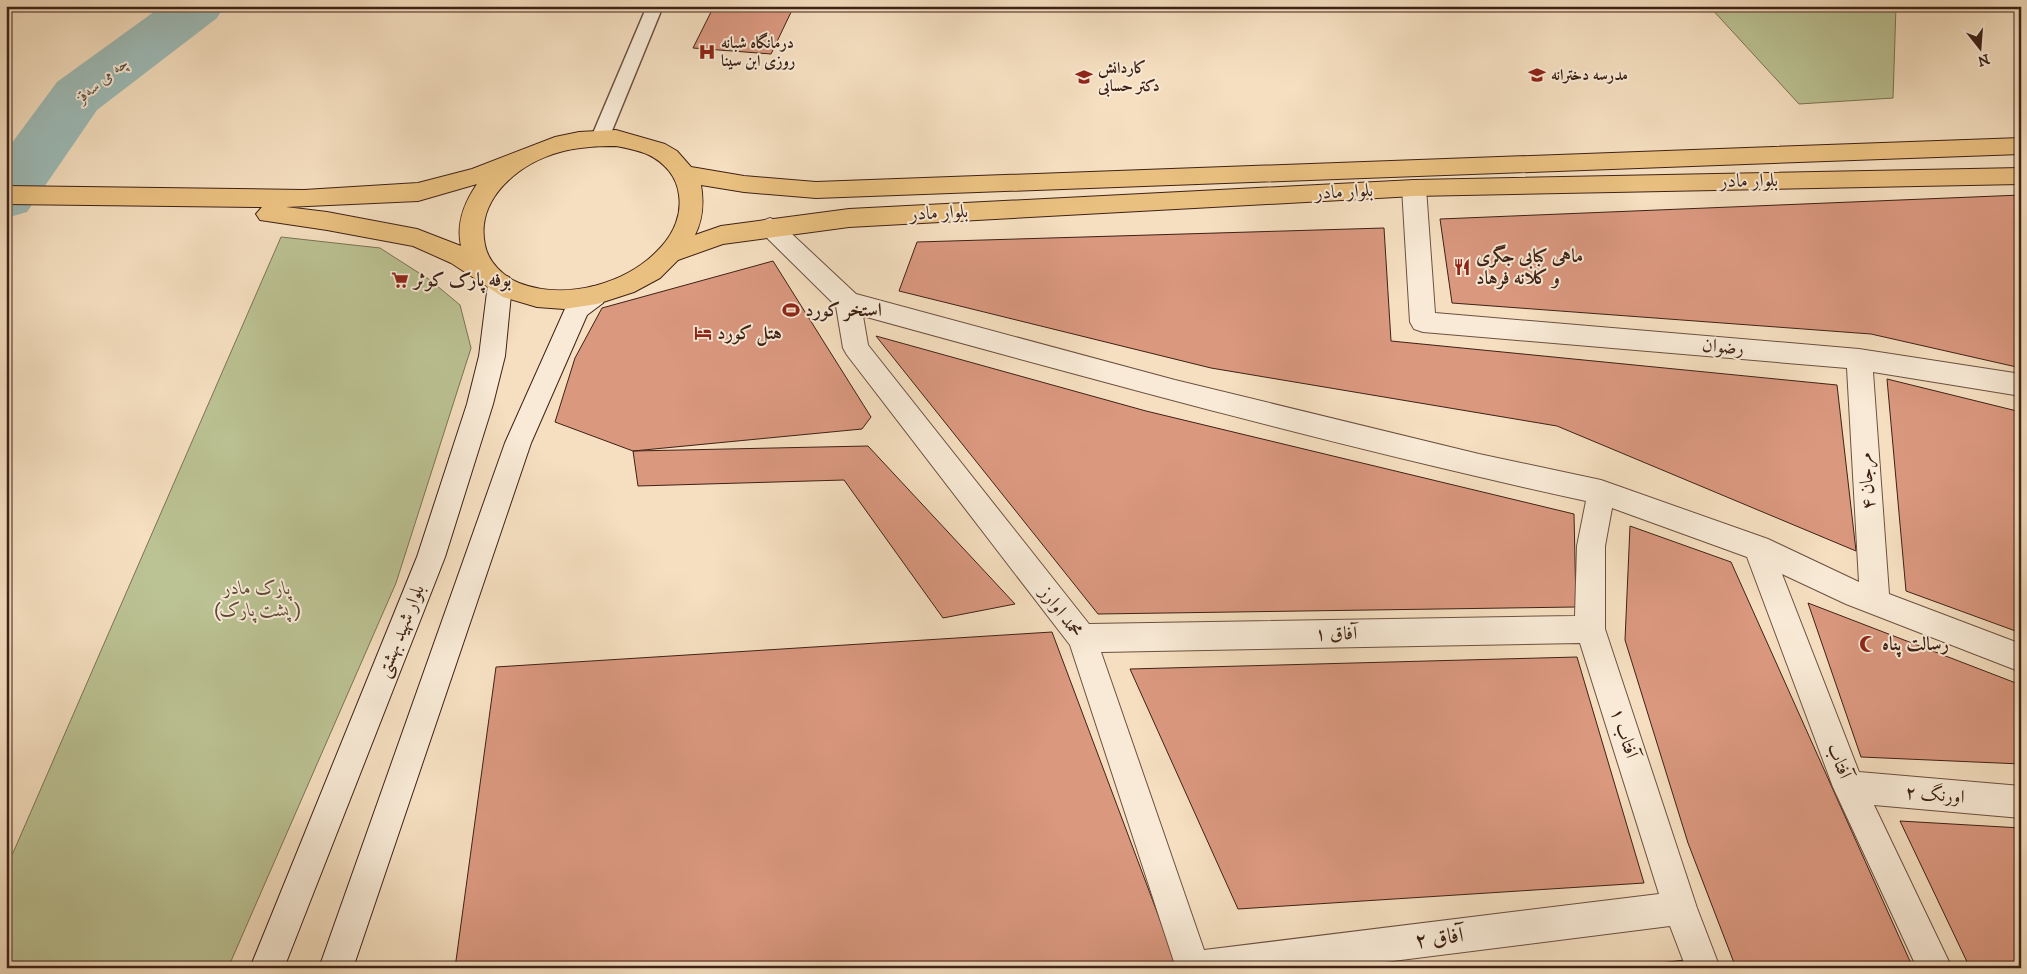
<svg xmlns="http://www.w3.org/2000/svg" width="2027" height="974" font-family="'IM FELL DW Pica',Amiri,serif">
<rect width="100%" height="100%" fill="#f5dfc0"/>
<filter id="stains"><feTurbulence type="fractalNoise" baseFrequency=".004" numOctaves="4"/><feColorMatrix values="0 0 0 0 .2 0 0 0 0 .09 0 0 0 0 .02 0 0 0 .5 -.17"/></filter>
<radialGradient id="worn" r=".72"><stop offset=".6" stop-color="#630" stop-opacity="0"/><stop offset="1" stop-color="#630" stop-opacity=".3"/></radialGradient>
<path fill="#bbc293" stroke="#7c7254" d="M1709,6H1896L1893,98L1799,104Z
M281,237L380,248L430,280L460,305L471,348L396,583L228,968H6V869Z"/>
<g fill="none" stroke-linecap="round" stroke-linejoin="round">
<path fill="#9dbcb8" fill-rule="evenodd" d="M162,6H224L217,18L97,110L27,212L6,218V151L57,82Z"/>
</g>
<path fill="#da987f" stroke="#3e2116" d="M714,6H794L771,54L693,48Z
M2021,195V368L1871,334L1452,303L1440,219Z
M1384,228L1391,341L1837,385L1856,551L1557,426L1211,368L899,291L917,242Z
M773,261L871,417L862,429L633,451L555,422L575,358L602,308Z
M876,336L1146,411L1574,514L1576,607L1098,614Z
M1887,379L2021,412V633L1906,591Z
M868,446L1015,604L943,618L844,480L638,486L633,451Z
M1630,526L1731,562L1913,968H1736L1688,843L1625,640Z
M1808,603L2021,685V764L1861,757Z
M1052,632L1178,968H455L496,667Z
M1577,657L1644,883L1238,909L1130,669Z
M1900,821L2021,828V968H1970Z
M1693,959L1695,968H1618Z"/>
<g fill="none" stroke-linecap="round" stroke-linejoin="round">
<g stroke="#6c5040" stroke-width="3">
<path id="lane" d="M647,6H663L609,138L606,142L600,144L594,142L591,138Z"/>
</g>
<g stroke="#6c5040" stroke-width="2">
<path id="street" d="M1414,180L1422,182L1426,188L1435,313L1859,349L2021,374V396L1873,372L1889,594L2021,644V672L1846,604L1782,574L1859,772L2021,786V818L1874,805L1952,968H1917L1833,787L1747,557L1612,508L1605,546V629L1697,908L1720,968H1686L1670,926L1337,968H1176L1070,645L847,355L843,348L836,306L762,233L758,227L762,221L770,218L778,221L856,294L1175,380L1479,454L1601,480L1768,539L1859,582L1847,368L1423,332L1414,329L1410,322L1402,188L1406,182ZM863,316C1103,382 1342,448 1586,501L1577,546L1575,616L1089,624L868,345ZM1580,643L1659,894L1204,950L1101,652Z"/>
</g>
<g stroke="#3e2116" stroke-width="2">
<path id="secondary" d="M500,274L509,277L512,284L505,356L493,404L445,557L284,968H250L417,557L467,404L479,356L488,284L491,277Z
M594,286L603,289L606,296L603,303L587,315L531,443L353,968H319L505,443L568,302L585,289Z"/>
</g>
<g stroke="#3e2116" stroke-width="2">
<path id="primary" d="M616,130L665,144L677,151L691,167L744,176L816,182L2021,138V154L816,198L744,192L701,185C704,203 703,219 695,235L721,226L849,209L1414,180L2021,168V184L1414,196L849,227L723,244L678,260L660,278L634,292L597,304L564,309L537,307L503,297L451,263L413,246L327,230L260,220L256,214L262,207L6,204V186L304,190L418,183L472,169L555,137L579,132ZM616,146C627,148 638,150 649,155C665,163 677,177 679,195C682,214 674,233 661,247C628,284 566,301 519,283C504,277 488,262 485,245C475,199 519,163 560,152C578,147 597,146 616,146ZM477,184C464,203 456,223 461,246L417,229L327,212L286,207L418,201Z"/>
</g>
<use href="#lane" fill="#f8ead6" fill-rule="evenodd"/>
<use href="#street" fill="#f8ead6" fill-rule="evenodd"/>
<use href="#secondary" fill="#f8ead6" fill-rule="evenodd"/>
<use href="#primary" fill="#eac080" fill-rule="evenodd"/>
</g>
<defs>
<g id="hospital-bare" transform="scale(1.35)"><path d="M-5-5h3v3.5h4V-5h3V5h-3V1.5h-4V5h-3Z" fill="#8f2418" stroke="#f8ead6" stroke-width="2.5" paint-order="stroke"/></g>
<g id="school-bare" transform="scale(1.35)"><path d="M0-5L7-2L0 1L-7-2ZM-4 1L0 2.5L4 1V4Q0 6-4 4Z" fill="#8f2418" stroke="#f8ead6" stroke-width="2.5" paint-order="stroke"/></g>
<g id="restaurant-bare" transform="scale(1.35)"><path d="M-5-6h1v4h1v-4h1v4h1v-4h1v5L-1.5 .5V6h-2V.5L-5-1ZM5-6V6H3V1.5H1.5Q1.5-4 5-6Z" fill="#8f2418" stroke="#f8ead6" stroke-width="2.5" paint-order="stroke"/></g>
<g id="supermarket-bare" transform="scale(1.35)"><path d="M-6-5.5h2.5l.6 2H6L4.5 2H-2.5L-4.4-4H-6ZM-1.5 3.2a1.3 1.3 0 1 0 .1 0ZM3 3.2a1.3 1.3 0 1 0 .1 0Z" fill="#8f2418" stroke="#f8ead6" stroke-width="2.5" paint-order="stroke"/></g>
<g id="stadium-bare" transform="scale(1.35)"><path d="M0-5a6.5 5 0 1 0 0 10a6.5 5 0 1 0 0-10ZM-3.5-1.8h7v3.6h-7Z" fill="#8f2418" stroke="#f8ead6" stroke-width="2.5" paint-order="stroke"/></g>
<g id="hotel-bare" transform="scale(1.35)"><path d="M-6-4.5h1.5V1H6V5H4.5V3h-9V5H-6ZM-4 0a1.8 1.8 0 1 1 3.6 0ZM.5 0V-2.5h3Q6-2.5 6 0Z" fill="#8f2418" stroke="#f8ead6" stroke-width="2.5" paint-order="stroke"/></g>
<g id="mosque-bare" transform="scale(1.35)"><path d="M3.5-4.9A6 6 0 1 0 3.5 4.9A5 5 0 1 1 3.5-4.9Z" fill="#8f2418" stroke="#f8ead6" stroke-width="2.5" paint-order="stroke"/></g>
</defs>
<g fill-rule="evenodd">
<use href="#hospital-bare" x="707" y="52"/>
<use href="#school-bare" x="1537" y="75"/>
<use href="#school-bare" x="1084" y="77"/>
<use href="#restaurant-bare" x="1462" y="267"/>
<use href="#supermarket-bare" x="400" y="280"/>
<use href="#stadium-bare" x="791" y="310"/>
<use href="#hotel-bare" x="703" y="333"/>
<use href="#mosque-bare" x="1868" y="644"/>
</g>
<g text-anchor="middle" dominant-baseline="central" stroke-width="4" stroke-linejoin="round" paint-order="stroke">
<g font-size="16" font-weight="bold" fill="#3e2116" stroke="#f8ead6" text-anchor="start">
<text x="721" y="43">درمانگاه شبانه<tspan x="721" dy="18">روزی ابن سینا</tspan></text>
<text x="1098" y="68">کاردانش<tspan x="1098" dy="18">دکتر حسابی</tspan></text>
<text x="1551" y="75">مدرسه دخترانه</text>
</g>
<g font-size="16" font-style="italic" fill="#5a5047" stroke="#f8ead6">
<text transform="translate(102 80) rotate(-39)">چە می سەقز</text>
</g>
<g font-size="19" fill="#3e2116" stroke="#f8ead6">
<text transform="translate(1749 181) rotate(-1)">بلوار مادر</text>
<text transform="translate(1344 192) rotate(-3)">بلوار مادر</text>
<text transform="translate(939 213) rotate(-3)">بلوار مادر</text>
<text transform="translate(1723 347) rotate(5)">رضوان</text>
<text transform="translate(1867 481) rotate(-94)">مرجان ۴</text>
<text transform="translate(1061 612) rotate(53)">محمد اوارز</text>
<text transform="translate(401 631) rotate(-68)">بلوار شهید بهشتی</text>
<text transform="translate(1336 634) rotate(-1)">آفاق ۱</text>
<text transform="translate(1624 733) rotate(72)">آفتاب ۱</text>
<text transform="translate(1839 761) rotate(69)">آفتاب</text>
<text transform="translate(1935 795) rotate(5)">اورنگ ۲</text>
</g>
<g font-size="19" font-weight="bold" fill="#3e2116" stroke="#f8ead6" text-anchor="start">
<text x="1476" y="256">ماهی کبابی جگری<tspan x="1476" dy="22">و کلانه فرهاد</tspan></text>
<text x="414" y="280">بوفه پارک کوثر</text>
<text x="805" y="310">استخر کورد</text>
<text x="717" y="333">هتل کورد</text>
<text x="1882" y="644">رسالت پناه</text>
</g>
<g font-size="19" font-style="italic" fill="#5d4935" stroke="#f8ead6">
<text x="257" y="588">پارک مادر<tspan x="257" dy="22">(پشت پارک )</tspan></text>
</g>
<g font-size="22" fill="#3e2116" stroke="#f8ead6">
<text transform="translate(1439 938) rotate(-7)">آفاق ۲</text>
</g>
</g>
<rect width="2027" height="974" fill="none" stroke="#f5dfc0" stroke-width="25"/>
<rect x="8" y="8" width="2012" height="959" fill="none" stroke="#3e2116" stroke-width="2.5"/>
<rect x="12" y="12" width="2002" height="949" fill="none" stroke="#3e2116"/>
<g transform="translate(1980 48) rotate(163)" stroke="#f8ead6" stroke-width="4" paint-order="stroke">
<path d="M0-4L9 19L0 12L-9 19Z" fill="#3e2116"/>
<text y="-8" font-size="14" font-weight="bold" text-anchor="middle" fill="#3e2116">N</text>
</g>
<rect width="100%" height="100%" filter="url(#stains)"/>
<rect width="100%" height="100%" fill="url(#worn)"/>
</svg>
